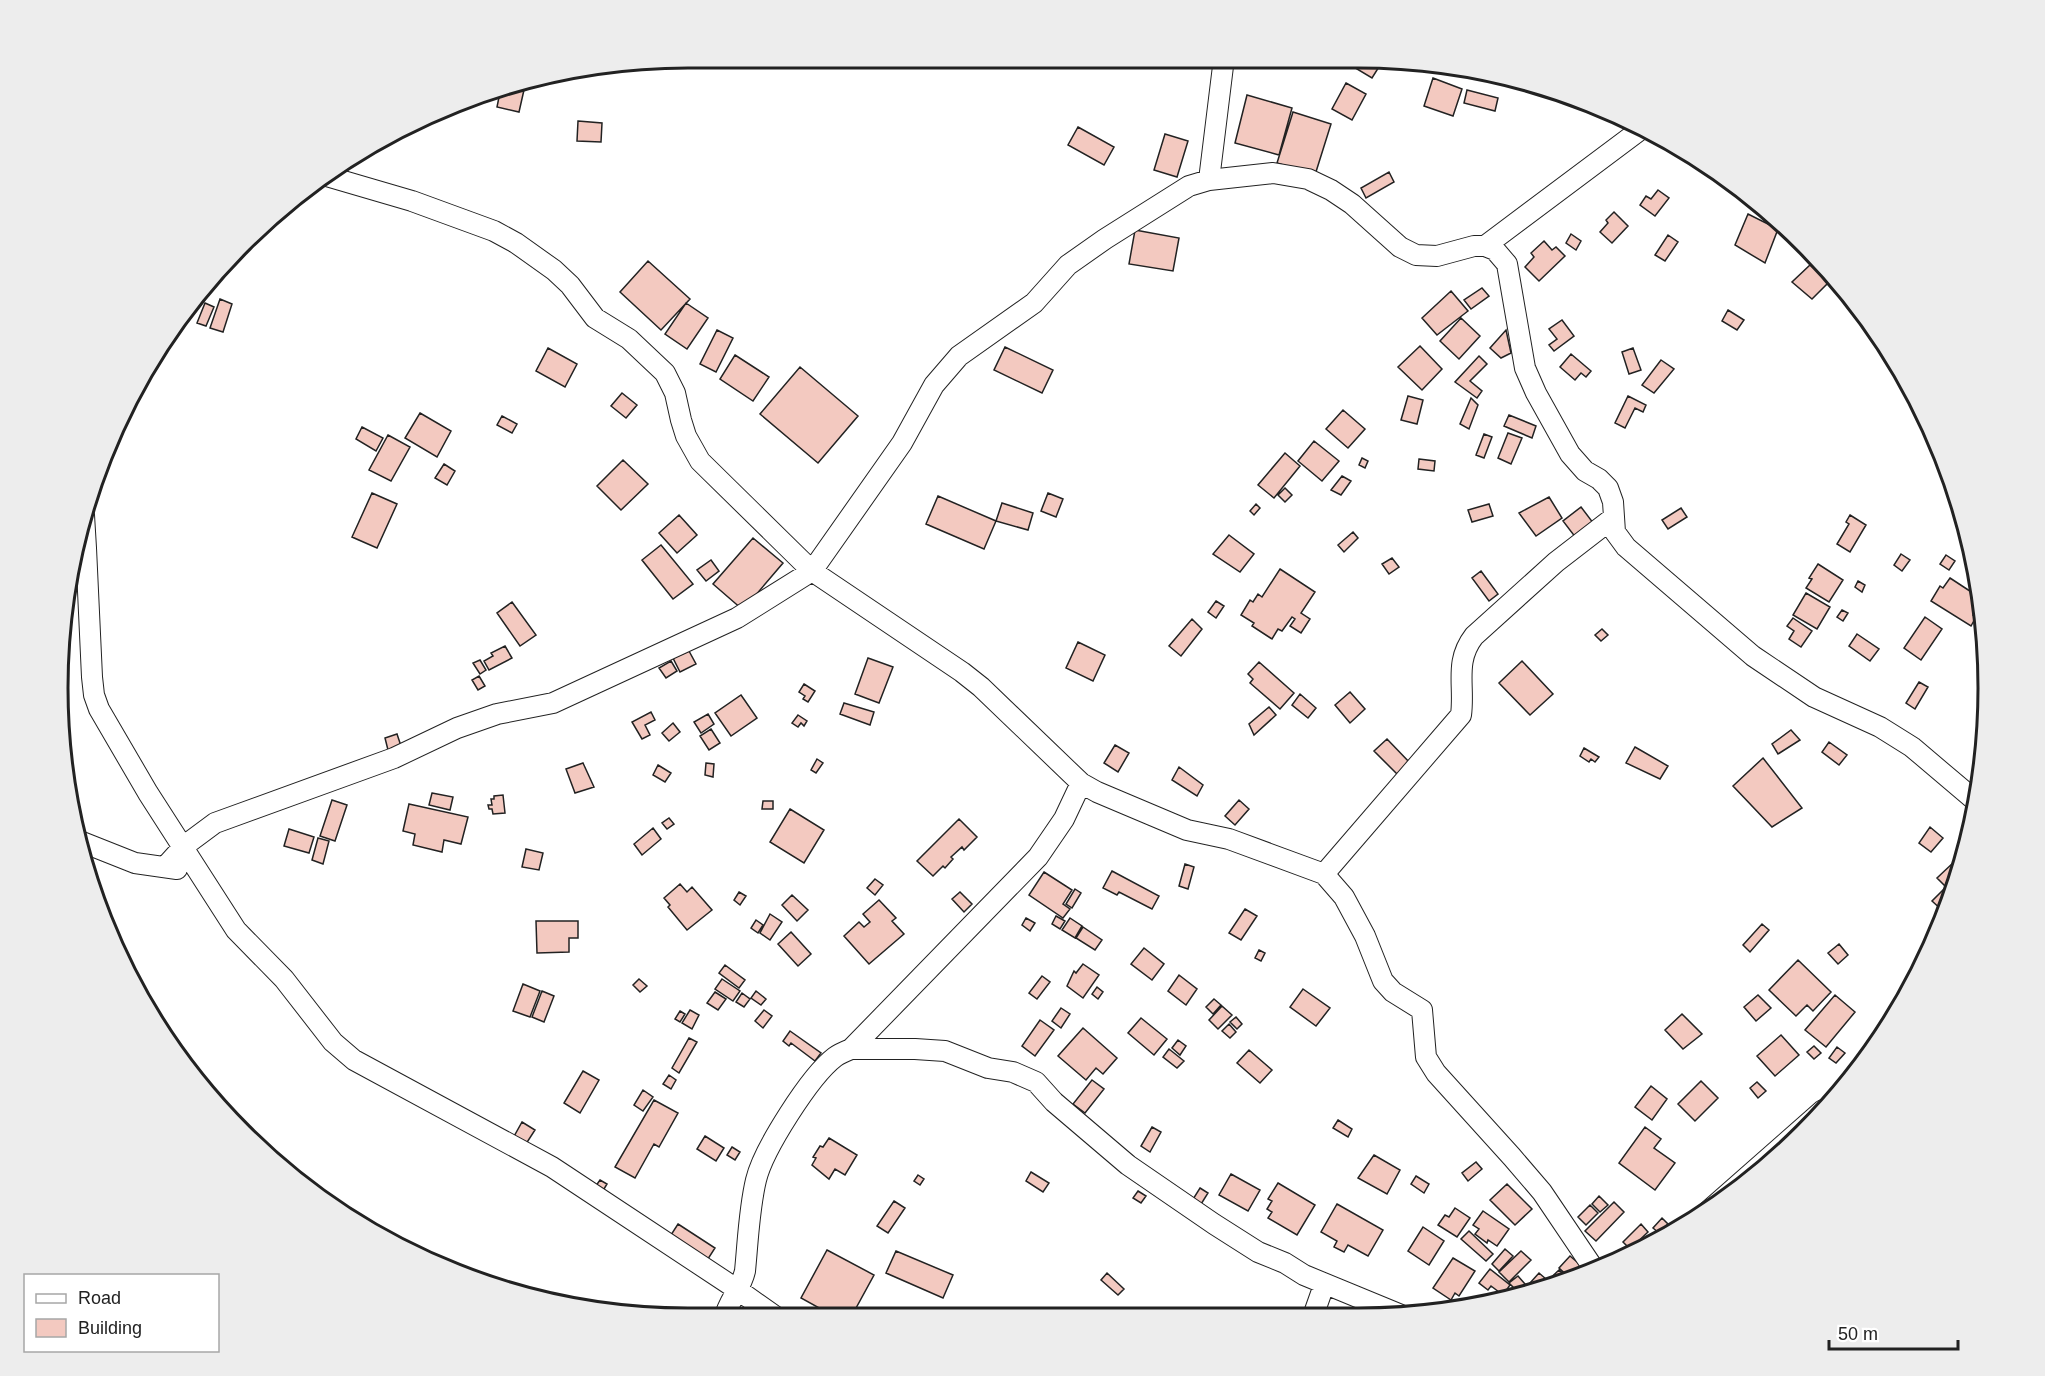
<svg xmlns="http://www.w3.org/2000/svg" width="2045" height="1376" font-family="Helvetica,sans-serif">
<rect width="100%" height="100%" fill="#fff"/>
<path fill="#f3c9c0" stroke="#222" stroke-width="1.5" d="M1351,57L1376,59L1382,62L1372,78L1347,63Z
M1433,78L1462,89L1453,116L1424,106Z
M526,81L519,112L497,107L501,87Z
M1346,83L1366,94L1352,120L1332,109Z
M1467,90L1498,98L1495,111L1464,103Z
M1247,95L1292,108L1279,155L1235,143Z
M1293,112L1331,124L1315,175L1277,163Z
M578,121L602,123L601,142L577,141Z
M1078,127L1114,147L1104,165L1068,145Z
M1165,134L1188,141L1177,177L1154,170Z
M1389,172L1394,182L1366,198L1361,188Z
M1658,190L1669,198L1655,216L1640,205L1646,196L1651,199Z
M1614,212L1628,226L1612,243L1600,232L1608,223L1606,220Z
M1748,214L1778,229L1765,263L1735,245Z
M1135,230L1179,238L1173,271L1129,264Z
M1571,234L1581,241L1576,250L1566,243Z
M1668,235L1678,242L1665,261L1655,255Z
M1544,241L1552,250L1556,247L1565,256L1539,281L1525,267L1534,257L1531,253Z
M648,261L690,299L661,330L620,292Z
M1810,265L1830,281L1812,299L1792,282Z
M1482,288L1489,296L1471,309L1464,300Z
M1451,291L1468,311L1437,335L1422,318Z
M220,299L232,304L223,332L210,328Z
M205,303L214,307L206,326L197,323Z
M686,303L708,318L687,349L665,334Z
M1728,310L1744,320L1737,330L1722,321Z
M1461,318L1480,336L1459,359L1440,341Z
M1562,320L1574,336L1554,351L1549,345L1557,339L1549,329Z
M717,330L733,338L716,372L700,364Z
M1506,330L1511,353L1501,358L1490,348Z
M1420,346L1442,369L1422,390L1398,367Z
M1005,347L1053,370L1042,393L994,370Z
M548,348L577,364L565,387L536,371Z
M1633,348L1641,370L1629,374L1622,352Z
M1571,354L1591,371L1586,377L1581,373L1575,380L1560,367Z
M735,355L769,377L753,401L720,379Z
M1479,356L1487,364L1470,381L1482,391L1477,398L1455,382Z
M1661,360L1674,369L1654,393L1642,385Z
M800,367L858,416L818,463L760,414Z
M622,393L637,405L626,418L611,406Z
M1408,396L1423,400L1417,424L1401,420Z
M1628,396L1646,405L1643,412L1635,408L1625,428L1615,423Z
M1471,398L1478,405L1469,429L1460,424Z
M1343,410L1365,429L1348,448L1326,429Z
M420,413L451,431L437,457L405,438Z
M1509,415L1536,426L1532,438L1504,426Z
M502,416L517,424L512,433L497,425Z
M362,427L383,438L376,451L356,439Z
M1508,433L1522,438L1511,464L1498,458Z
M1484,434L1492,437L1484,458L1476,455Z
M388,435L410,447L391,481L369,470Z
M1314,441L1339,461L1322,481L1298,461Z
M1285,453L1300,466L1274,498L1258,485Z
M1362,458L1368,461L1365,468L1359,465Z
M1419,459L1435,461L1434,471L1418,469Z
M623,460L648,484L621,510L597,486Z
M444,464L455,471L447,485L435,478Z
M1342,476L1351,481L1341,495L1331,490Z
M1285,488L1292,495L1285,502L1278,495Z
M372,493L397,504L377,548L352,537Z
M1048,493L1063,499L1056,517L1041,511Z
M938,496L996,521L984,549L926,524Z
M1549,497L1562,518L1536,536L1519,513Z
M1002,503L1033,513L1028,530L996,521Z
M1256,504L1260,508L1254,515L1250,511Z
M1489,504L1493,516L1472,522L1468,510Z
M1581,507L1594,524L1576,538L1563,521Z
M1681,508L1687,517L1668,529L1662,520Z
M679,515L697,535L677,553L659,533Z
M1850,515L1866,525L1850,552L1837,544L1849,524L1846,522Z
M1353,532L1358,538L1344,552L1338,545Z
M1229,535L1254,554L1240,572L1213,554Z
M753,538L783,563L743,610L713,584Z
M661,545L693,584L673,599L642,560Z
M1901,554L1910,560L1902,571L1894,565Z
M1946,555L1955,561L1949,570L1940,564Z
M1392,558L1399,567L1389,574L1382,564Z
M711,560L719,571L706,581L697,570Z
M1818,564L1843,580L1829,602L1806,588L1812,579L1809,578Z
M1280,569L1315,592L1301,613L1310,619L1301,633L1290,626L1295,619L1292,617L1282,631L1278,629L1272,639L1252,626L1254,623L1241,615L1250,600L1253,602L1258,594L1262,597Z
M1481,571L1498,594L1489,601L1472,578Z
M1950,578L1979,597L1980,604L1973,615L1976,617L1971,626L1931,601L1940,586L1943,588Z
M1858,581L1865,585L1862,592L1855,587Z
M1806,593L1830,607L1817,629L1793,615Z
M1216,601L1224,606L1216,618L1208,612Z
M512,602L536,635L520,646L497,613Z
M1842,610L1848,613L1843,621L1837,617Z
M1925,617L1942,629L1921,660L1904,648Z
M1793,618L1812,631L1801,647L1789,639L1794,631L1787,626Z
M1192,619L1202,629L1181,656L1169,646Z
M1602,629L1608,635L1601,641L1595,635Z
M1857,634L1879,649L1870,661L1849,646Z
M1078,642L1105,655L1093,681L1066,668Z
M505,646L512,658L489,670L484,661L493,656L491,653Z
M689,651L696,664L680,672L673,658Z
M868,658L893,667L879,703L855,694Z
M480,660L486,670L480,674L473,663Z
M671,661L677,671L666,678L659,668Z
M1522,661L1553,694L1530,715L1499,683Z
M1259,662L1294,693L1280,709L1250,683L1253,679L1248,674Z
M479,676L485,686L478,690L472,680Z
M1919,682L1928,687L1915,709L1906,703Z
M804,684L815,691L808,702L803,699L805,696L799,692Z
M1350,692L1365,709L1350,723L1335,705Z
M1300,694L1316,708L1308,718L1292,705Z
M741,695L757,718L731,736L715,713Z
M844,703L874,712L870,725L840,714Z
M1269,707L1276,715L1254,735L1249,724Z
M651,712L655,720L645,725L650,735L642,739L632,722Z
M708,714L714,724L701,733L694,722Z
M798,715L807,721L804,726L801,723L798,727L792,723Z
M673,723L680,732L669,741L662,733Z
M711,729L720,743L709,750L700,736Z
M1791,730L1800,740L1778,754L1772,744Z
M397,734L401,746L388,750L385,738Z
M1387,739L1412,765L1400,777L1374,751Z
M1829,742L1847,755L1839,765L1822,752Z
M1115,745L1129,753L1118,772L1104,763Z
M1635,747L1668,766L1660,779L1626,763Z
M1584,748L1599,757L1595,762L1591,759L1589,762L1580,756Z
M1763,758L1802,808L1772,827L1733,786Z
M817,759L823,763L816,773L811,770Z
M583,763L594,787L575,793L566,769Z
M706,763L714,764L713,777L705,775Z
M658,765L671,773L665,782L653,775Z
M1179,767L1203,785L1197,796L1172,780Z
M432,793L453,797L450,810L429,805Z
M503,795L505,813L493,814L492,809H489L488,805H492L491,799H494V796Z
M332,800L347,805L335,841L320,836Z
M1239,800L1249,809L1235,825L1225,816Z
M763,801H773V809H762Z
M409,804L468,817L461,844L444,840L442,852L413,845L415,834L403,831Z
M790,809L824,830L804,863L770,842Z
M669,818L674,824L667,829L662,823Z
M959,819L977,837L964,850L962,847L951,857L953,859L945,868L943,866L933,876L917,861Z
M1930,827L1943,838L1931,852L1919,843Z
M653,828L661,839L642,855L634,844Z
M289,829L314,837L309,853L284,846Z
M318,838L329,841L323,864L312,860Z
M526,849L543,853L539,870L522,867Z
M1955,861L1959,866L1944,912L1932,901L1946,887L1937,878Z
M1185,864L1194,867L1188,889L1179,886Z
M1112,871L1159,896L1152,909L1119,892L1117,895L1103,888Z
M1044,872L1072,890L1063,904L1070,909L1063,918L1029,895Z
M875,879L883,885L875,895L867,888Z
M680,884L687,892L692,887L712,910L687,930L668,907L670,905L664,898Z
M1075,889L1081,893L1072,908L1066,904Z
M739,892L746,896L740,905L734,900Z
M960,892L972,904L964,912L952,899Z
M792,895L808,910L797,921L782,905Z
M879,900L896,918L892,921L904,934L869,964L844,936L859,922L864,927L870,922L863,914Z
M1245,909L1257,916L1241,940L1229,933Z
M770,914L782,922L770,940L760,933Z
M1056,916L1065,921L1060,929L1052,924Z
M1026,918L1035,923L1030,931L1022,925Z
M1070,918L1082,926L1075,938L1062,930Z
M756,920L763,925L758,933L751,928Z
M536,921H578V938H569V952L537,953Z
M1762,924L1769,930L1750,952L1743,945Z
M1083,927L1102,940L1095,950L1076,938Z
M791,932L811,954L798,966L778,944Z
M1839,944L1848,955L1838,964L1828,953Z
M1144,948L1164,964L1152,980L1131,964Z
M1259,950L1265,953L1261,961L1255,958Z
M1798,960L1831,992L1813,1011L1807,1005L1796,1016L1769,990Z
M1083,964L1099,975L1083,998L1067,986L1074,971L1076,973Z
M725,965L745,980L739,988L719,973Z
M1179,975L1197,989L1186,1005L1168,991Z
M1042,976L1050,982L1037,999L1029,993Z
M639,979L647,986L640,992L633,985Z
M722,979L740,991L733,1001L715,989Z
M523,984L540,991L530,1017L513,1011Z
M1097,987L1103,992L1098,999L1092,994Z
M1303,989L1330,1008L1316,1026L1290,1007Z
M542,991L554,996L544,1022L532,1017Z
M756,991L766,999L761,1005L751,998Z
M715,992L726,999L718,1010L707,1003Z
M742,993L750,999L744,1007L736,1002Z
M1758,995L1771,1008L1756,1021L1744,1007Z
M1835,995L1855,1012L1826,1047L1805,1030Z
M1214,999L1221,1005L1213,1014L1206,1007Z
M1222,1006L1232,1015L1218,1029L1209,1020Z
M1061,1008L1070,1014L1061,1028L1052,1021Z
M690,1010L699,1015L692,1029L682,1023Z
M764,1010L772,1016L763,1028L755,1021Z
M680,1011L685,1014L680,1022L675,1019Z
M1682,1014L1702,1034L1683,1049L1665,1030Z
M1236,1017L1242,1024L1237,1029L1230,1022Z
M1141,1018L1167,1039L1154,1055L1128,1033Z
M1040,1020L1054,1030L1035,1056L1022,1046Z
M1229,1024L1236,1032L1230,1038L1222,1031Z
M1083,1028L1117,1058L1103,1074L1096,1068L1086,1080L1058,1056Z
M790,1031L821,1053L815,1061L791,1043L789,1046L783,1041Z
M1781,1035L1799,1055L1775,1076L1757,1056Z
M689,1038L697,1042L679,1073L672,1068Z
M1178,1040L1186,1046L1180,1055L1172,1048Z
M1814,1046L1821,1053L1814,1059L1807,1052Z
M1837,1047L1845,1053L1836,1063L1829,1058Z
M1169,1049L1184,1061L1177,1068L1163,1057Z
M1249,1050L1272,1070L1260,1083L1237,1063Z
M583,1071L599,1080L580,1113L564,1103Z
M669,1075L676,1080L671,1089L663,1084Z
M1092,1080L1104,1089L1085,1113L1073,1104Z
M1701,1081L1718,1098L1695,1121L1678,1104Z
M1757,1082L1766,1091L1758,1098L1750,1088Z
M1651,1086L1667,1099L1652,1120L1635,1107Z
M643,1090L653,1097L643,1111L634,1105Z
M654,1100L678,1113L659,1147L654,1144L635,1178L615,1167Z
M1338,1120L1352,1129L1348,1137L1333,1128Z
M522,1122L535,1130L524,1147L512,1140Z
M1152,1127L1161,1132L1150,1152L1141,1146Z
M1645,1127L1661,1139L1654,1148L1675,1163L1655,1190L1619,1163Z
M705,1136L724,1148L716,1161L697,1149Z
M829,1138L857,1155L845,1175L835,1169L829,1179L812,1165L816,1158L813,1157L820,1146L823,1147Z
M732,1147L740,1152L735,1160L727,1155Z
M1374,1155L1400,1170L1387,1194L1358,1178Z
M1476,1162L1482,1169L1468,1181L1462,1173Z
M1031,1172L1049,1183L1043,1192L1026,1181Z
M1231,1174L1260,1190L1248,1211L1219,1195Z
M918,1175L924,1179L920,1185L914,1181Z
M1416,1176L1429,1184L1424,1193L1411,1184Z
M600,1180L607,1184L601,1194L593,1190Z
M1278,1183L1315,1205L1297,1235L1268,1218L1272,1212L1267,1209L1272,1201L1268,1199Z
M1507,1184L1532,1209L1515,1225L1490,1200Z
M1200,1188L1208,1193L1198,1209L1190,1204Z
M1138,1191L1146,1196L1141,1203L1133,1198Z
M1599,1196L1608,1205L1600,1212L1592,1204Z
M894,1201L905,1208L888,1233L877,1226Z
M1614,1202L1624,1212L1596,1241L1585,1231Z
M1337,1204L1383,1230L1368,1256L1348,1245L1344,1252L1334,1247L1337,1241L1321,1232Z
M1590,1205L1598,1213L1586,1225L1578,1217Z
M1455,1208L1470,1218L1457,1237L1438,1225L1445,1215L1449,1217Z
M1483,1211L1509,1229L1497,1246L1488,1240L1487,1243L1475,1234L1479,1229L1473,1225Z
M1662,1218L1668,1224L1659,1233L1653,1228Z
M678,1224L715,1248L706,1262L669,1238Z
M1641,1224L1648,1232L1630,1249L1623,1242Z
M1423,1227L1444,1241L1429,1265L1408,1251Z
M1469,1231L1493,1254L1486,1261L1461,1239Z
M1647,1238L1652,1243L1638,1250L1636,1247Z
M1505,1249L1513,1256L1499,1271L1492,1264Z
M827,1250L874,1275L850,1319H839L801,1298Z
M896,1251L953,1275L943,1298L886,1273Z
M1521,1251L1531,1260L1509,1282L1499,1272Z
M1570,1256L1583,1267L1571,1279L1559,1268Z
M1453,1258L1475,1271L1459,1296L1455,1293L1451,1300L1433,1288Z
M1490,1269L1510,1285L1503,1295L1491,1286L1488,1290L1479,1283Z
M1559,1270L1569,1280L1542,1288L1541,1287Z
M1107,1273L1124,1289L1118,1295L1101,1280Z
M1539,1273L1546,1279L1537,1290L1530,1283Z
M1518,1276L1525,1284L1517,1291L1509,1283Z"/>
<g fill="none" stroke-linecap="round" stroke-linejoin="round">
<g stroke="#222" stroke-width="22">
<path id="minor" d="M323,175L412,201L494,231L516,243L554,270L570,285L595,318L629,339L665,373L675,393L681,420L686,436L700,461L812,571L962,672L981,687L1081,783L1097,792L1187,830L1229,839L1324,874L1344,897L1365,936L1383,981L1393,992L1422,1010L1426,1057L1436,1073L1512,1157L1542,1192L1596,1272
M1209,180L1224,58
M1485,246L1644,127
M84,515L86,548
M78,536L86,548L92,677L94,695L99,709L148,793L236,930L284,979L333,1042L354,1060L552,1167L738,1290L779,1319
M77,840L135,863L177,869
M165,867L184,846L215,823L394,758L457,728L497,714L553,703L737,618L812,571L902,443L934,385L959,356L1034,303L1068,265L1105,239L1189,186L1209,180L1273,173L1308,179L1331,190L1352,204L1400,247L1416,255L1437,256L1474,246H1485L1495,250L1507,264L1525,368L1536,393L1570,454L1585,471L1599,479L1608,488L1613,502L1615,532L1626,547L1753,656L1814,697L1880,727L1912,747L1977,802
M1324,874L1461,715C1465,685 1454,662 1474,636L1556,562L1613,518
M851,1049H915L945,1051L988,1068L1013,1072L1036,1082L1054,1102L1128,1165L1214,1224L1258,1252L1285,1263L1304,1275L1401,1315
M1706,1213L1823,1110
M724,1319C728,1301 741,1289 745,1271C748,1241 749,1209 756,1180C763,1150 810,1076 835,1057C839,1054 846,1051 851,1049L1038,857L1064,819L1081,783
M1312,1319L1324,1285"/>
</g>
<use href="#minor" stroke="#fff" stroke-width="20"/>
</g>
<path d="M0 0H2045V1376H0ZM688 68H1358A620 620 0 0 1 1978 688V688A620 620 0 0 1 1358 1308H688A620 620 0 0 1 68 688V688A620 620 0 0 1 688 68Z" fill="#ededed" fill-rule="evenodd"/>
<path fill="none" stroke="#222" stroke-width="3" d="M688 68H1358A620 620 0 0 1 1978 688V688A620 620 0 0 1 1358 1308H688A620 620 0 0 1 68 688V688A620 620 0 0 1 688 68Z"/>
<rect x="24" y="1274" width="195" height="78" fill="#ffffff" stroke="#a7a7a7" stroke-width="1.5"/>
<rect x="36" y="1294" width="30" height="9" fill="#ffffff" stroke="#a7a7a7" stroke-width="1.5"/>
<text x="78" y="1304" font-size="18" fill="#222222">Road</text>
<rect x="36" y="1319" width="30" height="18" fill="#f3c9c0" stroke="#a7a7a7" stroke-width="1.5"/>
<text x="78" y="1334" font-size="18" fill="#222222">Building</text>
<path d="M1829 1340v9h129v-9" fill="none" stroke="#222222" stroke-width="3"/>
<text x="1838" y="1340" font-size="18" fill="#222222" stroke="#ffffff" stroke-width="4.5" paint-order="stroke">50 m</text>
</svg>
